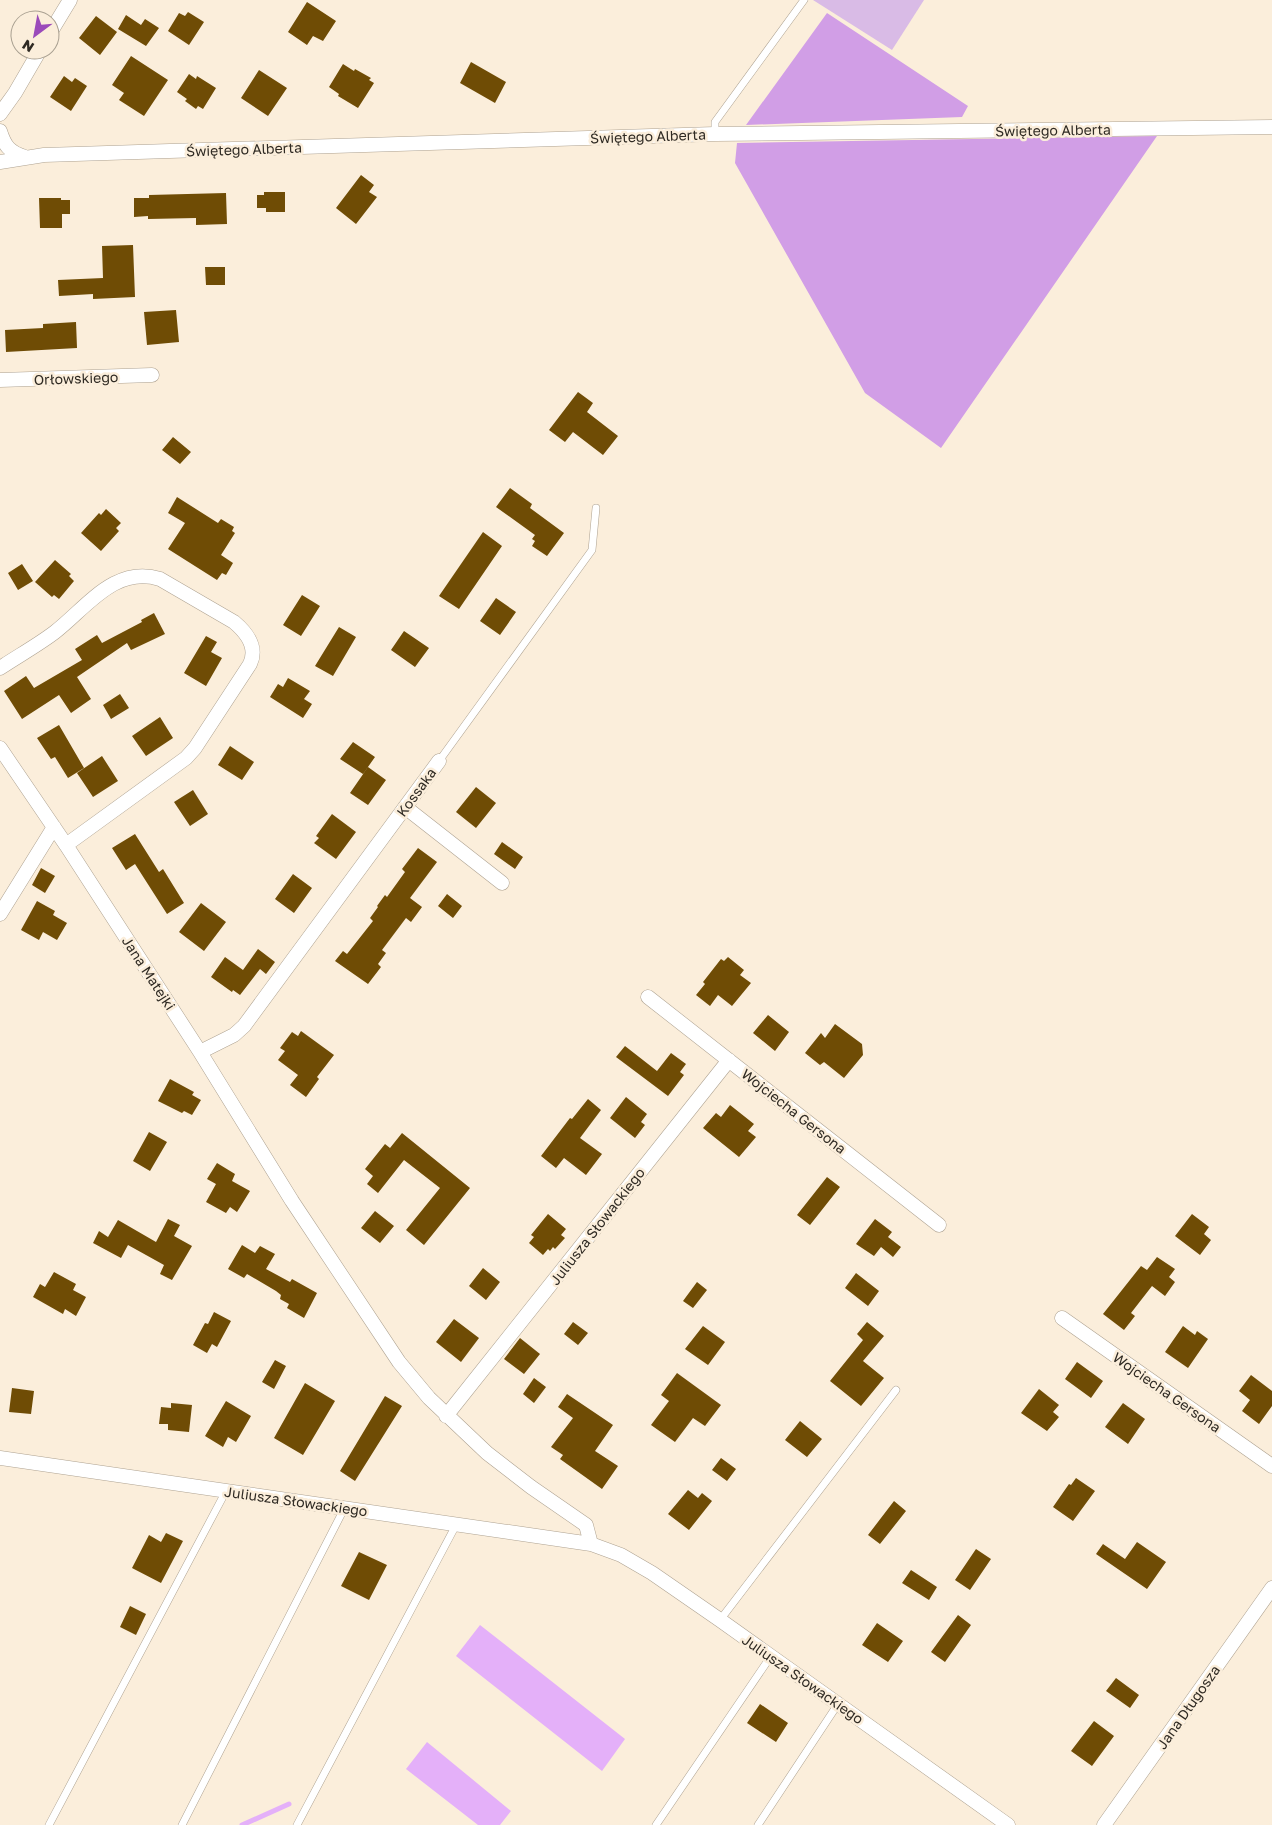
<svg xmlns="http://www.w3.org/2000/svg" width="1272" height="1825" font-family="'Golos Text',sans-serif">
<rect width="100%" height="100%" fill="#fbeedb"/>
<path fill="#d9bbe6" d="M813,0H924L892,50Z"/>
<path fill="#d19ee6" d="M827,13L968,106L962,117L746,125Z
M1157,136L941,448L865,393L735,163L737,143Z"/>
<path fill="#e4b0f9" d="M480,1625L625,1739L602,1771L456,1656Z
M427,1742L511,1811L500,1825H478L406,1769Z"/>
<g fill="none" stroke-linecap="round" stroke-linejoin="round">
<path stroke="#e4b0f9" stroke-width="5" d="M242,1825L289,1804"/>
</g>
<path fill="#6f4c05" d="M307,2L336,21L323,41L313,36L307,45L288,32Z
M188,12L204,22L189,45L168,31L179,13L185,16Z
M126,15L141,25L145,19L159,28L146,46L118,29Z
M96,16L117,32L100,55L79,38Z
M131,56L168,80L144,116L119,100L124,93L112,85Z
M471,62L506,82L495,103L460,83Z
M343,64L354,71L355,69L371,78L369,80L374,83L358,108L338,96L339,94L329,87Z
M259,70L287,88L268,116L241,98Z
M189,74L196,79L197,76L216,88L203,109L198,106L196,109L185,101L187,99L177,92Z
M64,76L72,82L75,78L87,86L71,111L50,97Z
M361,175L374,185L369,192L377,197L356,224L336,208Z
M264,192H285V212H266V208H257V195H264Z
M226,193L227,224L196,225V218L148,219V216L134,217V198H149V195Z
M39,198H61V200H70V214H62V228H40Z
M133,245L135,297L93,299V294L59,296L58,280L103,278L102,246Z
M205,267H225V285H206Z
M176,310L179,342L147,345L144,312Z
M76,322L77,348L6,352L5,330L43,328V324Z
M578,392L593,403L587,412L618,436L603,455L573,432L565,442L549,430Z
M173,437L191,452L180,464L162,450Z
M510,488L532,504L530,508L564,533L547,556L532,546L535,541L532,539L535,535L496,507Z
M177,497L218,523L221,519L234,527L232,531L235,533L221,555L233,563L226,575L222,573L217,580L168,549L185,523L168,513Z
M106,509L121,523L116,528L119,531L101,551L81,533L99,513L101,515Z
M483,532L502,546L459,609L439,596Z
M55,560L71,574L69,576L74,581L59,599L54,595L52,597L35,582Z
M22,564L33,581L18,590L8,573Z
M302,595L320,606L301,636L283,625Z
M496,598L516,612L500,635L480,621Z
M154,613L165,634L131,650L127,643L77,677L91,699L71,713L59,695L22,719L4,691L26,676L34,688L82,660L75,649L97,635L102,643L142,622L141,620Z
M339,627L356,637L333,676L315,666Z
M404,631L429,648L415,667L391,650Z
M206,636L217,642L211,652L222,658L206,686L184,673Z
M288,678L310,691L304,699L312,704L303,718L270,697L278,684L283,687Z
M120,694L129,708L111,719L103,705Z
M160,717L173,738L146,756L132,736Z
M59,725L84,768L68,778L55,757L51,759L37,738Z
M353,742L375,757L363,774L340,759Z
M230,746L254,762L242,780L218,765Z
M102,756L118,781L93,797L77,773Z
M368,767L386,780L368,805L350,793Z
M476,787L496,803L476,828L456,812Z
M193,790L208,814L190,826L174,802Z
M332,814L356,832L336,859L314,843L319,838L316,836Z
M135,834L159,872L163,869L184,903L167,914L135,864L126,870L112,848Z
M502,842L523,857L515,869L494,854Z
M418,848L437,862L410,898L422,907L411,922L406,918L382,950L386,953L378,964L381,967L368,984L335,961L343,951L347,954L373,921L370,918L378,907L377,906L385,895L387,897L405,872L402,869Z
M41,868L55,876L45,893L32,885Z
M293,874L312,888L294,913L275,899Z
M447,894L462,906L453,918L438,906Z
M37,901L55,911L53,915L67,923L57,940L43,932L39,940L21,930Z
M201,903L226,922L204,951L179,932Z
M258,949L275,962L266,974L260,969L240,995L233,990L232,992L211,977L225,957L243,970Z
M728,957L744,970L740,975L751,983L732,1006L718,995L710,1006L696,995L705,984L703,982L721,959L724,961Z
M768,1015L789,1032L775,1051L753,1033Z
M835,1024L862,1044L863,1055L844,1078L824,1062L820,1065L805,1053L821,1033L825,1038Z
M301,1031L334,1055L317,1077L319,1079L306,1097L290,1085L298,1075L278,1060L285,1051L280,1048L292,1032L298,1036Z
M625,1046L657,1071L671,1053L686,1064L680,1072L684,1075L668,1096L616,1057Z
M170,1079L194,1092L192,1095L201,1100L192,1115L184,1111L182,1113L158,1101Z
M626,1097L647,1114L641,1122L645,1125L635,1138L610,1118Z
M588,1099L601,1110L580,1138L602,1154L586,1175L564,1158L556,1168L541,1156L570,1118L572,1119Z
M730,1105L754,1124L748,1131L756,1137L739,1157L703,1128L716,1113L721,1117Z
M149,1132L167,1142L150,1171L133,1161Z
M402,1133L470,1188L424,1245L406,1230L440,1188L404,1160L378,1193L367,1184L373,1176L365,1169L385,1144L390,1148Z
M217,1163L235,1174L232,1181L250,1191L237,1212L230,1207L226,1213L206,1202L216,1184L207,1179Z
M827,1177L840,1187L810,1225L797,1215Z
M375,1211L394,1226L380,1243L361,1228Z
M548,1214L566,1229L561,1235L565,1238L555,1249L553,1247L550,1251L548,1249L543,1255L529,1243L534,1237L531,1235Z
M1192,1214L1209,1227L1204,1234L1211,1240L1200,1255L1175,1236Z
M168,1219L180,1225L174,1236L192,1246L172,1280L160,1274L164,1265L128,1245L121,1258L93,1243L99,1231L108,1237L118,1220L156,1242Z
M875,1219L892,1232L888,1237L901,1247L893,1257L881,1247L874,1256L856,1244Z
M242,1245L255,1253L260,1246L275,1254L266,1269L290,1282L292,1279L317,1293L304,1318L287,1308L289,1304L280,1299L281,1295L276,1291L247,1274L244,1278L228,1269Z
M1157,1257L1175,1269L1169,1277L1175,1282L1165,1296L1152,1286L1131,1313L1135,1316L1124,1330L1103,1314L1141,1266L1147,1270Z
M483,1268L500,1282L486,1300L469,1286Z
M54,1272L76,1284L73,1290L86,1297L76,1316L65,1309L63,1314L33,1297L40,1284L45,1287Z
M856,1273L879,1291L868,1306L845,1288Z
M697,1282L707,1290L693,1308L683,1301Z
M214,1312L231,1321L217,1347L212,1344L207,1353L193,1345L205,1323L208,1324Z
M454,1319L479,1338L461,1362L436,1342Z
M573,1322L588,1333L578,1345L564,1334Z
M867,1322L884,1336L863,1361L884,1378L861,1406L830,1381L863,1340L857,1334Z
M703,1326L725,1342L708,1365L685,1349Z
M1183,1326L1195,1335L1197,1331L1208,1339L1188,1368L1165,1352Z
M520,1338L540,1354L524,1374L504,1359Z
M275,1360L286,1366L274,1389L262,1382Z
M1077,1362L1103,1381L1091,1398L1065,1379Z
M677,1373L721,1405L705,1426L693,1418L675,1442L651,1425L669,1401L661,1395Z
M1251,1375L1272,1391V1406L1259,1424L1242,1411L1250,1400L1239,1391Z
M534,1378L546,1387L534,1403L523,1394Z
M305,1383L335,1401L303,1455L274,1438Z
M12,1388L34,1391L31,1414L9,1412Z
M1039,1389L1059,1405L1053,1412L1059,1417L1047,1431L1021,1413Z
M567,1394L613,1425L595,1451L618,1466L602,1489L560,1459L563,1455L551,1447L573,1418L558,1407Z
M385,1396L402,1406L355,1481L340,1471Z
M226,1401L251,1416L236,1442L228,1437L223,1447L205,1436Z
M171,1403L192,1405L189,1432L168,1430V1424H159L161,1407L171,1408Z
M1123,1403L1145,1419L1128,1444L1105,1427Z
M800,1421L822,1439L807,1457L785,1440Z
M721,1458L736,1469L727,1481L712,1470Z
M1076,1478L1095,1491L1073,1521L1053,1507L1069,1484L1071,1485Z
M688,1490L698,1498L702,1493L712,1501L689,1530L668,1514Z
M894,1501L906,1511L880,1544L868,1535Z
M166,1533L183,1541L161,1583L132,1568L149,1535L161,1542Z
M1137,1542L1166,1562L1147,1589L1096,1554L1103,1544L1125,1559Z
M976,1549L991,1559L970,1590L955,1580Z
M359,1552L387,1565L369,1600L341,1586Z
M911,1570L937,1587L929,1600L902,1583Z
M130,1606L146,1614L136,1635L120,1627Z
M958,1615L971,1625L945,1662L931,1652Z
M877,1623L903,1641L888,1662L862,1645Z
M1116,1678L1139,1695L1130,1708L1106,1691Z
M760,1704L788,1723L776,1742L747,1723Z
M1094,1721L1114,1736L1092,1766L1071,1751Z"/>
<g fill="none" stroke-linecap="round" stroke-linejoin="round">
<g stroke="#aea291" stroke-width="8">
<path id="service" d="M715,134V122L804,0
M439,761L592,550L596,508
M720,1620L896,1390
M49,1825L226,1491
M182,1825L345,1507
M297,1825L456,1525
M656,1825L771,1656
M758,1825L838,1704"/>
</g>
<g stroke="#aea291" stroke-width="15">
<path id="minor" d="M50,33L70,0
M0,114L15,93L40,50
M0,131C5,147 10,152 25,157
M0,162L44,155L715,134L1272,127
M0,380L152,375
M0,668C18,656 38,645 55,632C87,607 115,565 160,579L234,622C246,632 258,647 250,664L195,748L186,758L66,845
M0,748L66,845L200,1052L292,1201L399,1362L429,1398L487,1453L531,1487L586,1525L591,1544
M405,807L502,883
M0,914L54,827
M648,997L939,1225
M200,1052L234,1035L244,1026L439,761
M1062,1318L1272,1466
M446,1416L729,1060
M0,1458L591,1544L621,1555L652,1573L720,1620L1008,1825
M1104,1825L1272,1588"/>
</g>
<use href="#service" stroke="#fff" stroke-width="7"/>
<use href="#minor" stroke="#fff" stroke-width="14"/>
</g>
<g text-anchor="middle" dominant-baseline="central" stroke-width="5" stroke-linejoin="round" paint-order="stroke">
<g font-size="14" fill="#2f2a23" stroke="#fbeedb">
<text transform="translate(1053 130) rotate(-1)">Świętego Alberta</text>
<text transform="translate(648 136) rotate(-2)">Świętego Alberta</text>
<text transform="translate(244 149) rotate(-2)">Świętego Alberta</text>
<text transform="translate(76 378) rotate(-2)">Orłowskiego</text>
<text transform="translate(416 792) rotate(-54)">Kossaka</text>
<text transform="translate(149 973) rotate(57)">Jana Matejki</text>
<text transform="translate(794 1111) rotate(38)">Wojciecha Gersona</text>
<text transform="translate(597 1226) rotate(-52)">Juliusza Słowackiego</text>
<text transform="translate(1167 1392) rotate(35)">Wojciecha Gersona</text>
<text transform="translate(296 1501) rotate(8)">Juliusza Słowackiego</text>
<text transform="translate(803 1679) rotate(35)">Juliusza Słowackiego</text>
<text transform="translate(1188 1707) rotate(-55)">Jana Długosza</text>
</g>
</g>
<g transform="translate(35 35) rotate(212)"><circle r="24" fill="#fbeedb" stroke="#a9a091"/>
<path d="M0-4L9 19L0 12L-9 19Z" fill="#9b4aba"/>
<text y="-8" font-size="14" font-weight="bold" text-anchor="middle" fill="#2f2a23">N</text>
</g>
</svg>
